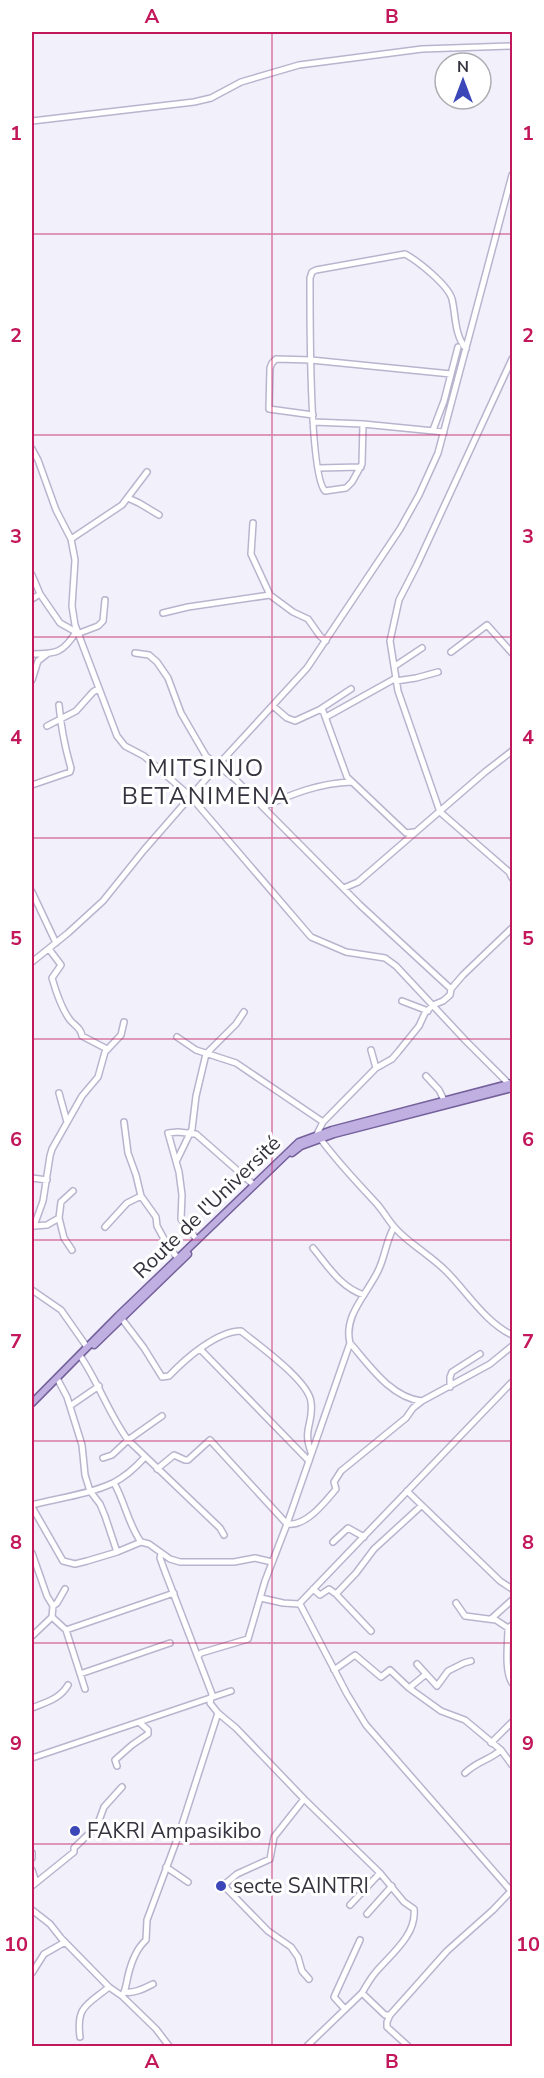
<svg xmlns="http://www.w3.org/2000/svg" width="544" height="2078" font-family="'Nunito Sans',sans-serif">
<rect width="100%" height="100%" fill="#f2f0fb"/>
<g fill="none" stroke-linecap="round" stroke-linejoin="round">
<g stroke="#b9b4ce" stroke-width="8">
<path id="minor" d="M32,121L194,102L211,98L241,82L299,65L422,49L512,46
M512,359L417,565L399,600L390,641L398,691L440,812L509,872L512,878
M313,415L269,409L270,368L272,363L276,359L311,360L451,374
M313,422L363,424L444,432
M363,424L362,464L352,482L346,488L325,491C309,475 310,310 310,278L312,272L316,270L405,254C418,261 448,285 452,299C456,316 454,334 466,349
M433,430L444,401L458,347
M32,449L38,460L56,510L71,539L75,560L72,606L75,625L117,736L125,746L144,756L191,797L311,937L346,952L385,958L396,966L466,1041L509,1084
M319,468L361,467
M128,498L139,503L159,515
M253,523L251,554L270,595L293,612L308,619L320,636L326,641
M71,539L122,505L147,472
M32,575L40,594L60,623L76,632
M32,599L40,594
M163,613L188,607L270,595
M77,634L98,626L103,621L105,600
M451,652L487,625L512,653
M135,653L149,655L157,662L168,678L181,713L206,756L236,780L360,905L451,989
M32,654C56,654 63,653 76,632
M395,666L422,648
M32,680L38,661L47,654
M396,681L416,678L438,672
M273,706L287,718L295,721L319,710L323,711L347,777L406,833L414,832
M319,710L351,689
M326,717L396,678
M47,726L76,711L93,692L98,689
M32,785L70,772L71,768C65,748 61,727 59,705
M263,807C292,794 319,783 352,782
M344,888L358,882L485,772L512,751
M32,892L56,943
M512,928L463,975L451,989L450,995L443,1001L433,1005L425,1013L419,1026L398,1052L392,1059L376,1068L323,1122L317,1134C335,1160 356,1181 377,1204C384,1212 389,1222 397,1230C410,1244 431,1256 446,1271C467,1292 485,1322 512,1335
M49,949L61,965L52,978C56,992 61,1008 70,1020C75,1026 81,1028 82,1036L107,1049
M32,962L68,933L103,901L144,850L218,765L307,668L400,529L419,495L438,453L512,175
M402,1001L428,1011
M177,1037L196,1050L236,1063L323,1122
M371,1050L376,1068
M426,1076L439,1090L444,1100
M59,1093L67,1122
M124,1122L128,1153L136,1175L141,1196L156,1217L157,1226L169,1248L178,1258
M177,1160L192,1129L196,1096L206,1054L236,1024L244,1012
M32,1178L47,1180
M59,1218L64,1238L72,1250
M34,1226L47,1225L59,1218L61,1202L73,1191
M32,1227L34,1226L43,1201L50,1156L52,1149L82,1096L98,1077L105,1052L121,1035L124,1022
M105,1227L127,1203L141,1196
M197,1240L181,1219L182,1195L179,1172L168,1133L178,1132L196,1134L254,1185
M313,1248C328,1266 340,1287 364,1295
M32,1290L61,1310L87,1347
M122,1319L144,1348L162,1377L169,1376C185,1359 217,1331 241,1331C258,1345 309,1381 311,1402C314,1424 302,1428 311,1452
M350,1343C343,1316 367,1294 378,1271C385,1257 386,1241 394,1227
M201,1350L309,1461
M81,1357C99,1384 109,1414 128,1440L220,1528L224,1535
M58,1380L67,1397L82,1445L85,1475L90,1491L100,1504L105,1516L117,1552
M450,1387V1377L452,1372L480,1354
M70,1406L99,1386
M103,1458L112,1455L128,1440L162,1416
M157,1469L174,1455L185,1460H188L210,1440L287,1524C306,1527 325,1502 336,1489L334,1482L341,1471L406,1418L413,1408L422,1401
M114,1483C125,1502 128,1524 141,1542
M407,1491L500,1581L512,1589
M32,1505C58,1498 87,1495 113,1483C125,1477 136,1467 145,1457
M32,1507L63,1561L75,1564L87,1561L117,1552L141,1542L149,1544L170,1559L180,1562H234L255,1558L272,1562
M333,1542L348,1528L364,1537
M32,1553L47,1596L53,1606
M313,1589L320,1595L329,1589L336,1594L356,1573L374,1549L421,1506
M336,1594L371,1631
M261,1598L283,1603L299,1604L301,1606L347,1694L366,1725L512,1892
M456,1603L465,1616L496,1620L508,1628L512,1625
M299,1604L512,1382
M52,1617L66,1630L174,1593
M491,1619L512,1600
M508,1628C508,1643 504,1670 512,1683
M66,1630L85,1689
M32,1636L52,1617L53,1606L57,1603L65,1589
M198,1656L201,1653L248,1639L265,1581L287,1524L350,1343C369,1365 391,1398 422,1401L490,1364L512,1346
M417,1664L437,1686L448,1671L464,1663L471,1661
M334,1670L355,1655L381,1677L390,1670L409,1688L441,1711L465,1720L501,1750L512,1765
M80,1674L170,1643
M409,1688L425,1675
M32,1708C46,1702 60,1699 68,1685
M218,1713L236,1728L304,1799L380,1873L404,1902L414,1909C417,1935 390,1955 375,1973C370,1979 366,1986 362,1993
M491,1743L512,1722
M32,1758L231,1691
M117,1766L115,1760L132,1745L148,1734V1730L140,1723
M465,1773C479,1760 488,1761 501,1750
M304,1799L274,1837L270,1859L237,1874L225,1884L227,1889L268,1931L291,1947L298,1957L302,1971L309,1979
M32,1858V1853
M166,1867L188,1882
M32,1870L36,1882
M32,1886L74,1852V1848L97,1826L104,1807L122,1787
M350,1905L380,1873
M32,1910L50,1924L61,1938L109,1987L122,1996L156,2029L169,2046
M367,1914L392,1886
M32,1973L44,1954L65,1942
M125,1992C134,1994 145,1988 153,1984
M122,1996C126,1990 126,1984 128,1976C131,1963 136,1949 146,1940L147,1920L179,1834L218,1713L210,1703L212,1694L164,1569L160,1558L161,1554
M344,2008L334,1997L360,1940
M390,2015L387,2022V2027L408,2046
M80,2037C76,2006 87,2005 109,1987
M307,2046L362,1993L385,2015H390L447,1951L493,1910L512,1890"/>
</g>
<g stroke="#74609b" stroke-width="9">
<path id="major" d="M292,1153L301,1146L334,1134L512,1088
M94,1345L188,1254
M32,1403L118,1316L299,1142L332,1130L512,1083"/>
</g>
<use href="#minor" stroke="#fff" stroke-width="5"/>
<use href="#major" stroke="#c0afe1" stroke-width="6"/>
</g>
<path fill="none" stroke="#c2185b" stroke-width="1.5" stroke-opacity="0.55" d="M272,32V2046M32,234H512M32,435H512M32,637H512M32,838H512M32,1039H512M32,1240H512M32,1441H512M32,1643H512M32,1844H512"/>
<g fill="#3b46b9" stroke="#fff" stroke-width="2">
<circle cx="75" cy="1831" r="6"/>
<circle cx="221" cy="1886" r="6"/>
</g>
<g text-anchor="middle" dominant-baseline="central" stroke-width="6" stroke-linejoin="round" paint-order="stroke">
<g font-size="21" fill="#35333e" stroke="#fff">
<text transform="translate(207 1207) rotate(-44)">Route de l'Université</text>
</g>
<g font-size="21" fill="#35333e" stroke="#fff" text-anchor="start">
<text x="87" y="1831">FAKRI Ampasikibo</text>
<text x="233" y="1886">secte SAINTRI</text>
</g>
<g font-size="24" letter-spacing="1.5" fill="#35333e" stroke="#fff">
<text x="206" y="768">MITSINJO<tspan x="206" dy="28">BETANIMENA</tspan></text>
</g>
</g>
<rect width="544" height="2078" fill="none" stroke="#ffffff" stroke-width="66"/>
<g transform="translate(463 81)"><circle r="28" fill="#ffffff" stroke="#aeadb2" stroke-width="1.5"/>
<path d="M0-4.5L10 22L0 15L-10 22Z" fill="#3b46b9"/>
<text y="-9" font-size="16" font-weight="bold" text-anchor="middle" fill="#35333e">N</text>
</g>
<rect x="33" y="33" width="478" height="2012" fill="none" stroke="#c2185b" stroke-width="2"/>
<g font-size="20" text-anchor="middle" font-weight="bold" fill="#c2185b">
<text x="152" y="23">A</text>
<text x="392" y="23">B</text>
<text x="16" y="140">1</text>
<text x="528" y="140">1</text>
<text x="16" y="342">2</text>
<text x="528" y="342">2</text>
<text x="16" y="543">3</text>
<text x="528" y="543">3</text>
<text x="16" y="744">4</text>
<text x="528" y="744">4</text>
<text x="16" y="945">5</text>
<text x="528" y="945">5</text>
<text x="16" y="1146">6</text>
<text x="528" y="1146">6</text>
<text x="16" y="1348">7</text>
<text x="528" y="1348">7</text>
<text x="16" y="1549">8</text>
<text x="528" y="1549">8</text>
<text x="16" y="1750">9</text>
<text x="528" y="1750">9</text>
<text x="16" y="1951">10</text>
<text x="528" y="1951">10</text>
<text x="152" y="2068">A</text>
<text x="392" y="2068">B</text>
</g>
</svg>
